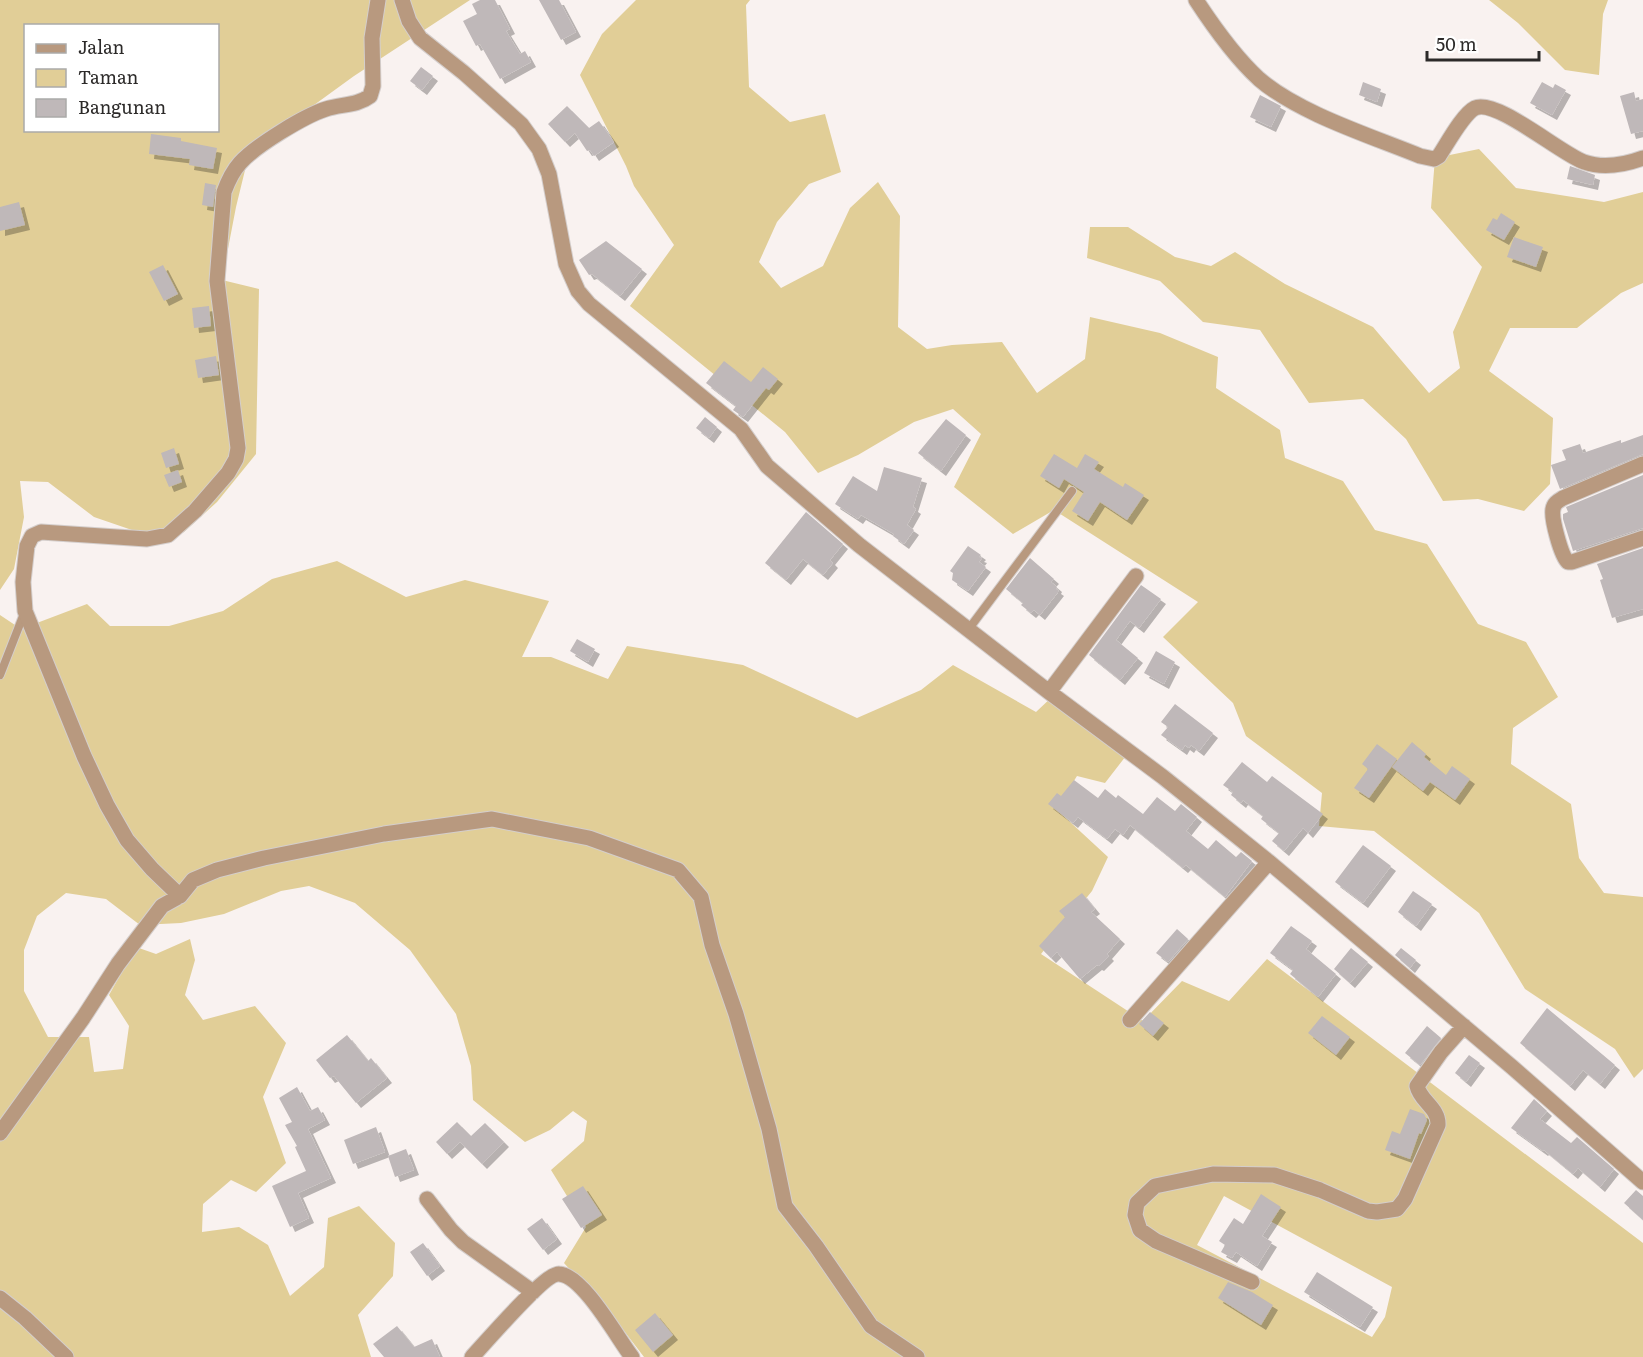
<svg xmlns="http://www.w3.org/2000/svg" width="1643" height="1357" font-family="Literata,serif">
<defs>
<filter id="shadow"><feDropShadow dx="5" dy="5" stdDeviation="0" flood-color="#0004"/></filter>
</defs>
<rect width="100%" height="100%" fill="#f9f2f0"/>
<path fill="#e1ce97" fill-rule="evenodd" d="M0,0H470L354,76L270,137L247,162L236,207L222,280L259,289L256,454L217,502L184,532L164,541L94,517L48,482L20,481L24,517L14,569L0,590ZM26,26H218V130H26Z
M636,0H750L746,5L749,87L790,122L825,114L841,172L809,184L777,222L759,262L781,288L823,266L850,208L878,182L900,216L898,327L927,349L952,345L1002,342L1037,393L1085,359L1090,317L1160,333L1218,357L1216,388L1280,430L1285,458L1343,481L1375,530L1427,544L1478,624L1526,642L1558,697L1513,728L1511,764L1571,804L1579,858L1604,893L1643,897V1069L1634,1078L1615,1049L1525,989L1479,913L1374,831L1319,826L1322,793L1246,736L1233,703L1163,637L1198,602L1054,510L1013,534L954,487L981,434L953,409L914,422L858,455L818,473L785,432L630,306L674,245L634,186L626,166L580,75L602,34Z
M1489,0H1608L1603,14L1599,75L1565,70L1518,23Z
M1479,149L1516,188L1604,202L1643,192V283L1621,293L1577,328H1510L1489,371L1553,418L1550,484L1524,511L1478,499L1443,501L1406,439L1363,399L1309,403L1260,330L1203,322L1160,281L1087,258L1090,227H1128L1175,257L1211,266L1235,252L1285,284L1373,327L1429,393L1460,368L1453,332L1482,267L1431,208L1435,158Z
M337,561L406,597L465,580L549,601L522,657H551L608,679L627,646L743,665L857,718L921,690L953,665L1036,712L1054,695L1129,752L1105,783L1077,776L1056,809L1108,857L1092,891L1041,954L1143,1021L1182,981L1229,1001L1267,959L1643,1243V1357H644L618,1323L564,1263L586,1227L551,1170L584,1141L587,1121L573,1111L550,1130L525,1142L473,1100L471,1066L456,1014L410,950L355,903L309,886L281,891L224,914L181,923L140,925L106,899L66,893L37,916L24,950V991L48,1037H89L94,1072L123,1069L129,1026L109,995L136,947L156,954L190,939L195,960L185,995L203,1020L255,1006L286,1043L263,1097L286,1163L256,1192L231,1180L203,1204L202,1232L239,1227L268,1245L290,1296L324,1267L328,1218L359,1206L395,1243L393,1276L358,1315L371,1357H0V615L21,629L87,604L110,626H169L223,611L272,579ZM1224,1196L1392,1287L1385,1317L1372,1337L1197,1245Z"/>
<path fill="#bfb8b9" filter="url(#shadow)" d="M480,0H495L510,29L506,31L520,54L525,51L531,62L500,79L480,44L476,46L463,21L477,14L472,4Z
M539,0H559L576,32L561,40Z
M421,67L433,76L422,90L410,81Z
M1363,82L1381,89L1377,102L1359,95Z
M1542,82L1553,88L1555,84L1566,90L1552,115L1530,103Z
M1634,92L1636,101L1643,99V131L1631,134L1620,96Z
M1260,95L1281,106L1271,127L1250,117Z
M567,106L589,128L599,121L614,142L594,156L590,150L587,151L575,133L565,142L548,124Z
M151,134L181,138V141L217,148L213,169L189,165L190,159L149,154Z
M1570,166L1595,175L1593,185L1567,179Z
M205,183L216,185L213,207L202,205Z
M19,202L25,225L0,231V207Z
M1501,213L1515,222L1504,240L1486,230L1493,218L1497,220Z
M1514,237L1543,247L1536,267L1507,257Z
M606,241L642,269L620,296L592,274L589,275L579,260Z
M163,265L178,294L164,301L149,272Z
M209,306L211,326L194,328L192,308Z
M216,356L219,375L198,378L195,360Z
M724,361L751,382L763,367L778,379L769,390L766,388L743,417L733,410L736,406L706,383Z
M705,417L717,427L709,438L696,428Z
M946,419L966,435L941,471L918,453Z
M1643,435V454L1560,489L1551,465L1566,460L1562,450L1580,444L1583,453L1621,440V443Z
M174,448L179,464L166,468L161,453Z
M1054,454L1077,468L1085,454L1099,462L1094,469L1123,487L1125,483L1144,495L1127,520L1100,502L1088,521L1072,511L1084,492L1064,479L1059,488L1040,476Z
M884,467L922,478L913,507L916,509L907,525L914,530L904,544L893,536L894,534L861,515L858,519L835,504L853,476L877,491Z
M178,470L182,482L169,487L164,475Z
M1643,475V528L1573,551L1563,519V514L1568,512L1566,507Z
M806,512L843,544L830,560L833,563L823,575L803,559L786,580L765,563Z
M968,546L981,555L979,557L982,558L979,562L986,567L968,591L952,580L953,573L950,571Z
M1643,548V609L1612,618L1600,580L1603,579L1597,564Z
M1030,558L1054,579L1051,582L1057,587L1056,589L1059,591L1040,615L1034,610L1031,613L1021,605L1023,603L1006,589Z
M1141,585L1161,599L1139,628L1130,621L1116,640L1138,658L1120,680L1089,655Z
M577,639L595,649L588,662L570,651Z
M1156,651L1175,662L1164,684L1144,673Z
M1175,704L1213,733L1199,751L1191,745L1189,748L1185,745L1182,750L1161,735L1168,727L1161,722Z
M1412,742L1426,754L1424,757L1446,775L1452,766L1470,779L1455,800L1430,782L1423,791L1392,767Z
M1377,744L1397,759L1369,798L1354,788L1368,769L1362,764Z
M1242,762L1267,782L1272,776L1323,814L1308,833L1303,828L1284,851L1272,841L1279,833L1261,819L1263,816L1243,800L1241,803L1231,795L1233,792L1223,785Z
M1074,780L1098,798L1105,789L1116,798L1118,795L1143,814L1157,797L1175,811L1181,804L1197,817L1186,831L1208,849L1216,840L1236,857L1241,852L1252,861L1225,897L1186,865L1183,868L1130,825L1123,835L1115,829L1107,839L1078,817L1073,823L1048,804L1057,793L1061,796Z
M1363,845L1391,866L1363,903L1335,882Z
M1413,891L1432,904L1416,926L1398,912Z
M1082,893L1095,909L1091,912L1120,939L1107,954L1109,956L1099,966L1097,965L1080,979L1057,952L1051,958L1039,946L1065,917L1059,911Z
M1291,926L1312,941L1306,949L1336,974L1318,997L1290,974L1293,970L1270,953Z
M1177,929L1188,939L1168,962L1156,953Z
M1351,948L1368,962L1350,983L1334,969Z
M1401,948L1416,960L1410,968L1395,955Z
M1547,1008L1615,1065L1600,1084L1583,1070L1570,1086L1520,1043Z
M1150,1012L1164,1023L1153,1036L1139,1024Z
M1322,1016L1350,1037L1336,1055L1308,1033Z
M1427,1026L1441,1038L1420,1065L1405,1053Z
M347,1035L368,1061L371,1058L387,1078L356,1103L334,1076L330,1078L316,1060Z
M1469,1055L1480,1063L1466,1082L1455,1073Z
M297,1087L310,1111L318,1107L325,1120L308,1129L331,1178L298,1193L309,1218L290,1227L272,1186L306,1171L295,1147L297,1146L285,1125L292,1122L279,1098Z
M1534,1099L1547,1111L1540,1119L1571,1143L1577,1137L1614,1169L1600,1187L1578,1168L1573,1174L1544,1150L1543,1151L1511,1128Z
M1410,1109L1424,1114L1427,1120L1421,1134L1419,1133L1410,1159L1385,1150L1392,1131L1400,1134Z
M457,1122L471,1136L485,1123L504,1142L482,1164L460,1142L447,1154L436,1142Z
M376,1127L385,1152L353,1164L344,1140Z
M406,1149L414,1170L395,1177L388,1156Z
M583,1186L602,1215L581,1228L562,1199Z
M1636,1190L1643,1196V1220L1624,1203Z
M1261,1194L1281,1207L1262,1236L1272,1242L1257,1266L1236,1252L1232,1258L1221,1252L1225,1245L1219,1241L1234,1218L1243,1224Z
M542,1218L557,1239L543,1250L527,1229Z
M423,1243L440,1266L427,1276L410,1252Z
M1317,1272L1373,1307L1360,1327L1304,1292Z
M1228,1282L1252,1292L1273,1305L1261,1325L1218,1298Z
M655,1313L673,1335L653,1352L635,1330Z
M397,1326L414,1347L432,1339L440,1357H384L373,1344Z"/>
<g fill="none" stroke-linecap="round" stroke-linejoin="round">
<g stroke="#d4cecc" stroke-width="10">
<path id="service" d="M968,630L1072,491
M0,675L25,611"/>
</g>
<g stroke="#d4cecc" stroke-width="17">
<path id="minor" d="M402,0L409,21L420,38L464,73L521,124L539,149L549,174L566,264L578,291L589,304L741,429L767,466L859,545L1049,692L1163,777L1269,862L1512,1067L1643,1182
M1196,0C1213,26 1236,58 1259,79C1298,113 1371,136 1420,156L1434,159L1439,156C1447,144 1463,114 1475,108C1496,98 1561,154 1584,162C1604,169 1624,165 1643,158
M1643,464L1563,498C1558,501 1554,503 1553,509C1551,518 1561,556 1568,562H1572L1643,538
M1049,692L1136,576
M180,896L152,869L127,840L107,805L84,756L25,611L23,582L27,546L32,536L41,532L147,539L168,535L195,511L228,473L236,459L238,448L217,281L224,192C228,181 232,172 240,163C255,146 304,116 326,109C341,104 357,106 370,96L373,86L372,38L378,0
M1130,1020L1269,862
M0,1133L83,1018L118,964L162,906L180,896L193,880L217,870L264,858L384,834L492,819L589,838L678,870L701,897L712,945L736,1014L769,1129L785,1206L816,1246L871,1326L917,1357
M427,1199L451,1230L463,1242L533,1292
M1252,1282L1156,1241L1140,1230L1135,1215L1137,1203L1155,1186L1213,1174L1274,1175L1320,1190L1368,1211L1377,1212L1397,1209L1405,1199L1438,1125C1439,1108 1420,1101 1417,1086L1441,1052L1464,1026
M0,1298L25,1318L66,1357
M472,1357C485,1343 545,1273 559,1274C583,1275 618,1339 632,1357"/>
</g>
<use href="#service" stroke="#b8997f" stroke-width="8"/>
<use href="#minor" stroke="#b8997f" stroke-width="15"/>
</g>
<rect x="24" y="24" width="195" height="108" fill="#ffffff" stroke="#abaaa9" stroke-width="1.5"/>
<rect x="36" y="44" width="30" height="9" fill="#b8997f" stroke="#abaaa9" stroke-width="1.5"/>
<text x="78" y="54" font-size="18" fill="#2c2a29">Jalan</text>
<rect x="36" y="69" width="30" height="18" fill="#e1ce97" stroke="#abaaa9" stroke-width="1.5"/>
<text x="78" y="84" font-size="18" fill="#2c2a29">Taman</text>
<rect x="36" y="99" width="30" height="18" fill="#bfb8b9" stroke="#abaaa9" stroke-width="1.5"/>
<text x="78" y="114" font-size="18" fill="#2c2a29">Bangunan</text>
<path d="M1427 51v9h112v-9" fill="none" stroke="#2c2a29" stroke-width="3"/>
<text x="1436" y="51" font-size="18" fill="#2c2a29" stroke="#ffffff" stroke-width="4.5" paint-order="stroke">50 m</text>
</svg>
